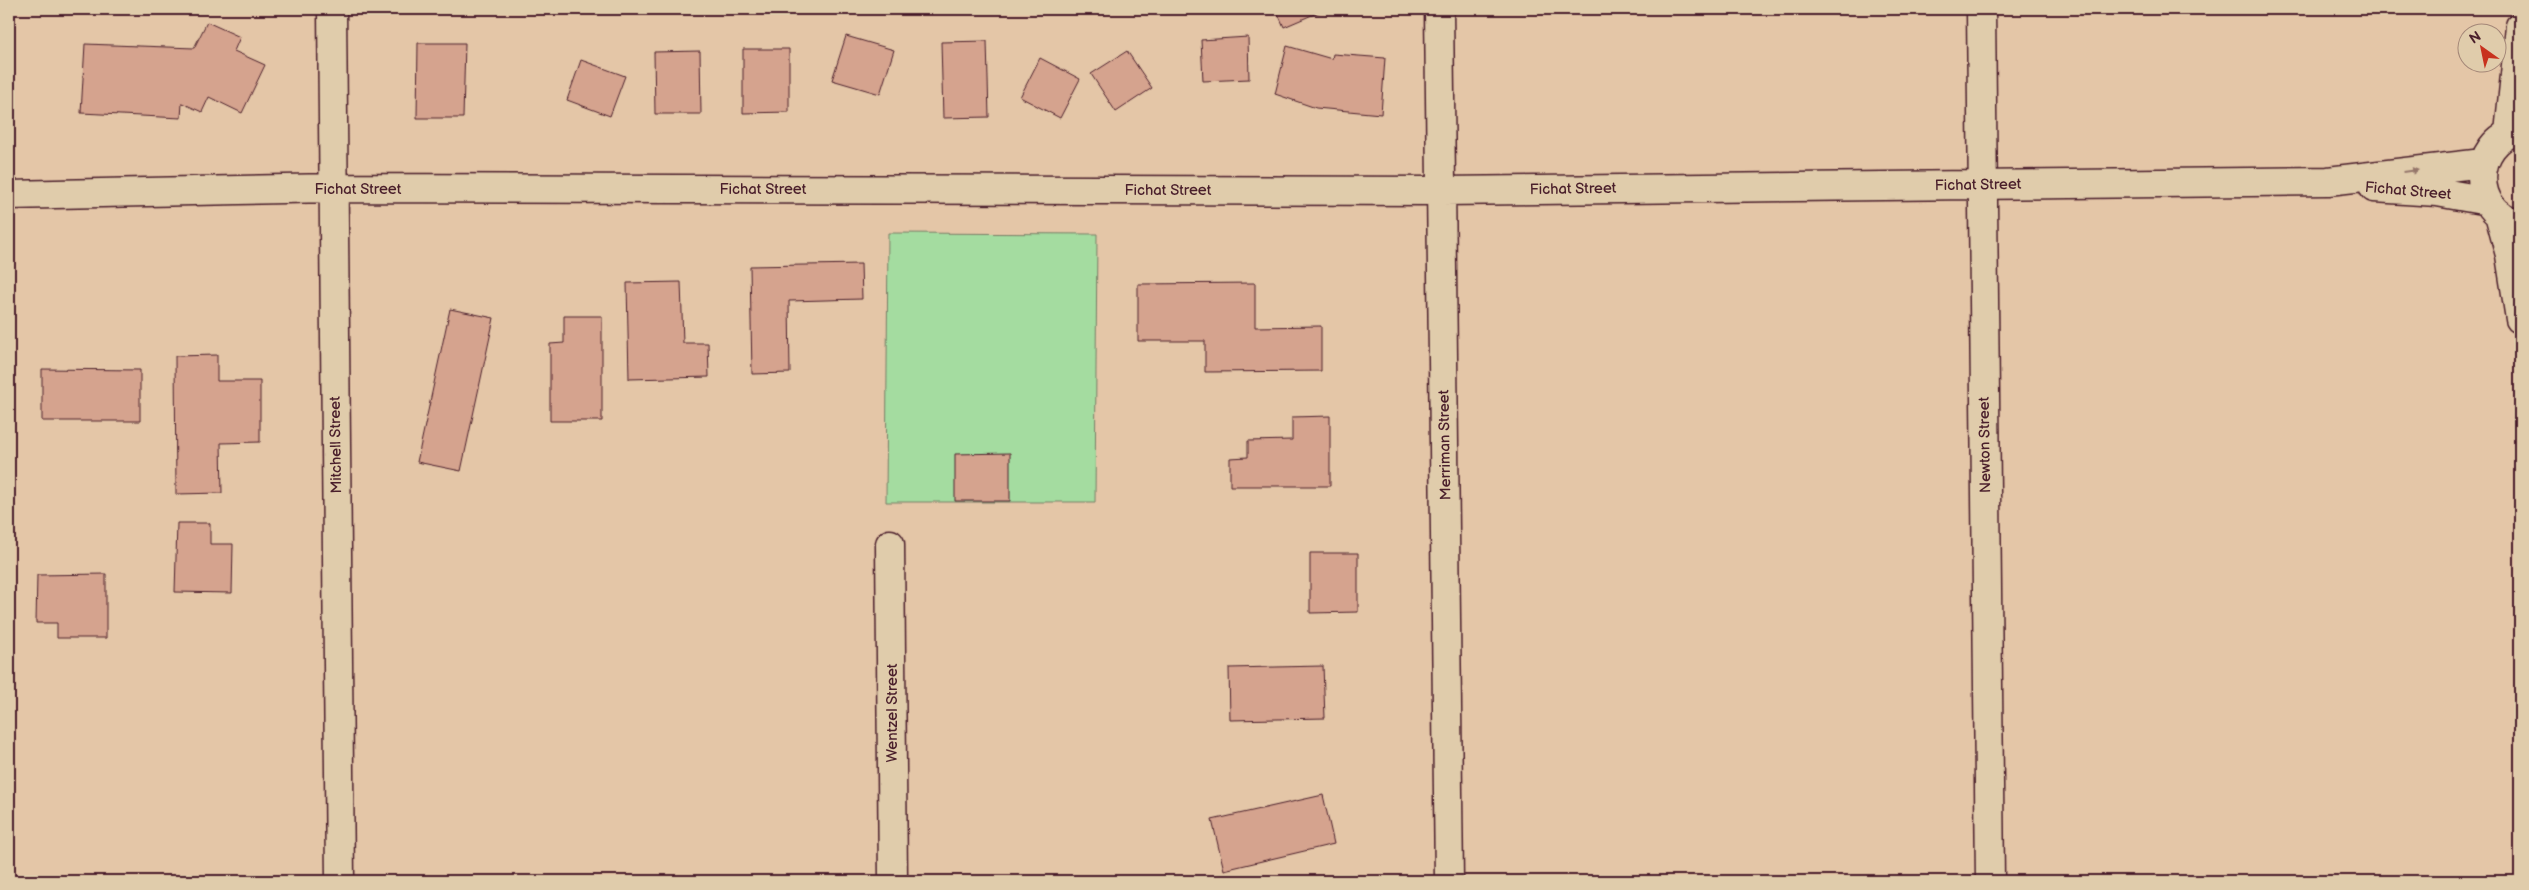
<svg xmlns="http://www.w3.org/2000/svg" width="2529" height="890" font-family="'Balsamiq Sans',sans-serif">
<rect width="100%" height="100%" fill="#e4c6a7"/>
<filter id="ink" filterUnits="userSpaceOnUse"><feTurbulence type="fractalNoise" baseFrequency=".02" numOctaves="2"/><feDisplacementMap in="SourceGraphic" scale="10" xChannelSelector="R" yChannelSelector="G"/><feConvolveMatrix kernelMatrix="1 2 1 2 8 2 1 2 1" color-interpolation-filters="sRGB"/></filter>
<g filter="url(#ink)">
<path fill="#a4dca0" stroke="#777e66" d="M888,233L1097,234L1095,502H886Z"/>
<path fill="#d5a38e" stroke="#4a1f2b" d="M1276,9H1326L1284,27Z
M207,22L240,37L234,51L265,65L242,113L209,97L202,112L182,103L181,118L81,113L85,44L194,48Z
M846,36L894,50L880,94L832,80Z
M1248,37L1249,79L1203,81L1201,40Z
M987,41L989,117L943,118L941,42Z
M418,43H465L463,118H417Z
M1287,46L1332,59L1333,54L1385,58L1381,114L1316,108L1275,94Z
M743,49H789V112L743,113Z
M700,51L701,114H655L654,52Z
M1127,51L1152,88L1116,112L1091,74Z
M1040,58L1080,79L1060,118L1020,97Z
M581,60L625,76L610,116L567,100Z
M861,264L862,299L789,301L790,373L752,374L750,266Z
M681,282L683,343H708L709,377L629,379L627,283Z
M1255,283V327L1321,326V371L1205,372V341H1138V284Z
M450,309L494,318L461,471L417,462Z
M564,316H602V421H550V344L564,343Z
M217,355V381H260V442L221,443L222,493L176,494L175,356Z
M42,369L140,370V421H42Z
M1330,416V486H1230V458L1248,457V441L1292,440V417Z
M1010,453V501H955V454Z
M177,523H210V544H233L232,593L175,592Z
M1310,553H1358V612L1310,613Z
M106,574V638H57V623H36L37,575Z
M1323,666L1325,718L1230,720L1229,668Z
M1323,795L1334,844L1224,870L1212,820Z"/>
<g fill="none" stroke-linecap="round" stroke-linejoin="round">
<g stroke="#4a1f2b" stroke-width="31">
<path id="minor" d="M332,9L340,881
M1439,9L1449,881
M1981,9L1990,881
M2520,130C2470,141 2469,215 2520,223
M2509,133L2520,26
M2374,188L2437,192L2488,201
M9,195L333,188L1442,191L2328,181L2483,163
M2499,214L2510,255L2520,319
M890,544L893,881"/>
</g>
<use href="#minor" stroke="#e0ccab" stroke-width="28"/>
</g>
<defs><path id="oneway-solid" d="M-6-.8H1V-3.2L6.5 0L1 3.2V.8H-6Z" transform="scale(1.25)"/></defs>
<use fill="#95766b" href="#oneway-solid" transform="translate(2411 171) rotate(-7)"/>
</g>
<g text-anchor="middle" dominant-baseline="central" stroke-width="4" stroke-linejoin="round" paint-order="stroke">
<g font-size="15" fill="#4a1f2b" stroke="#e0ccab">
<text transform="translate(1978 185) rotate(-1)">Fichat Street</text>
<text x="358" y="189">Fichat Street</text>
<text x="763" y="189">Fichat Street</text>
<text transform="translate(1573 189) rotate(-1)">Fichat Street</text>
<text x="1168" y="190">Fichat Street</text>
<text transform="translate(2408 191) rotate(5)">Fichat Street</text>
<text transform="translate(336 445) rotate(-91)">Mitchell Street</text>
<text transform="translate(1445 445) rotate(-91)">Merriman Street</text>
<text transform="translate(1985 445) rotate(-91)">Newton Street</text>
<text transform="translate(892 713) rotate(-90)">Wentzel Street</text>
</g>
</g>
<rect width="2529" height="890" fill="none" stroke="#e0ccab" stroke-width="30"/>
<rect x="15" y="15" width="2499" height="860" fill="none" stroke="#4a1f2b" stroke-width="2" filter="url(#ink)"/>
<g transform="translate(2482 48) rotate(327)"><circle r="24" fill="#e0ccab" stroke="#a48778"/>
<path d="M0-4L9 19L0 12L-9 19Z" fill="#c8321e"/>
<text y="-8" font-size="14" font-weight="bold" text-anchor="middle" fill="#4a1f2b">N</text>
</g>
</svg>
